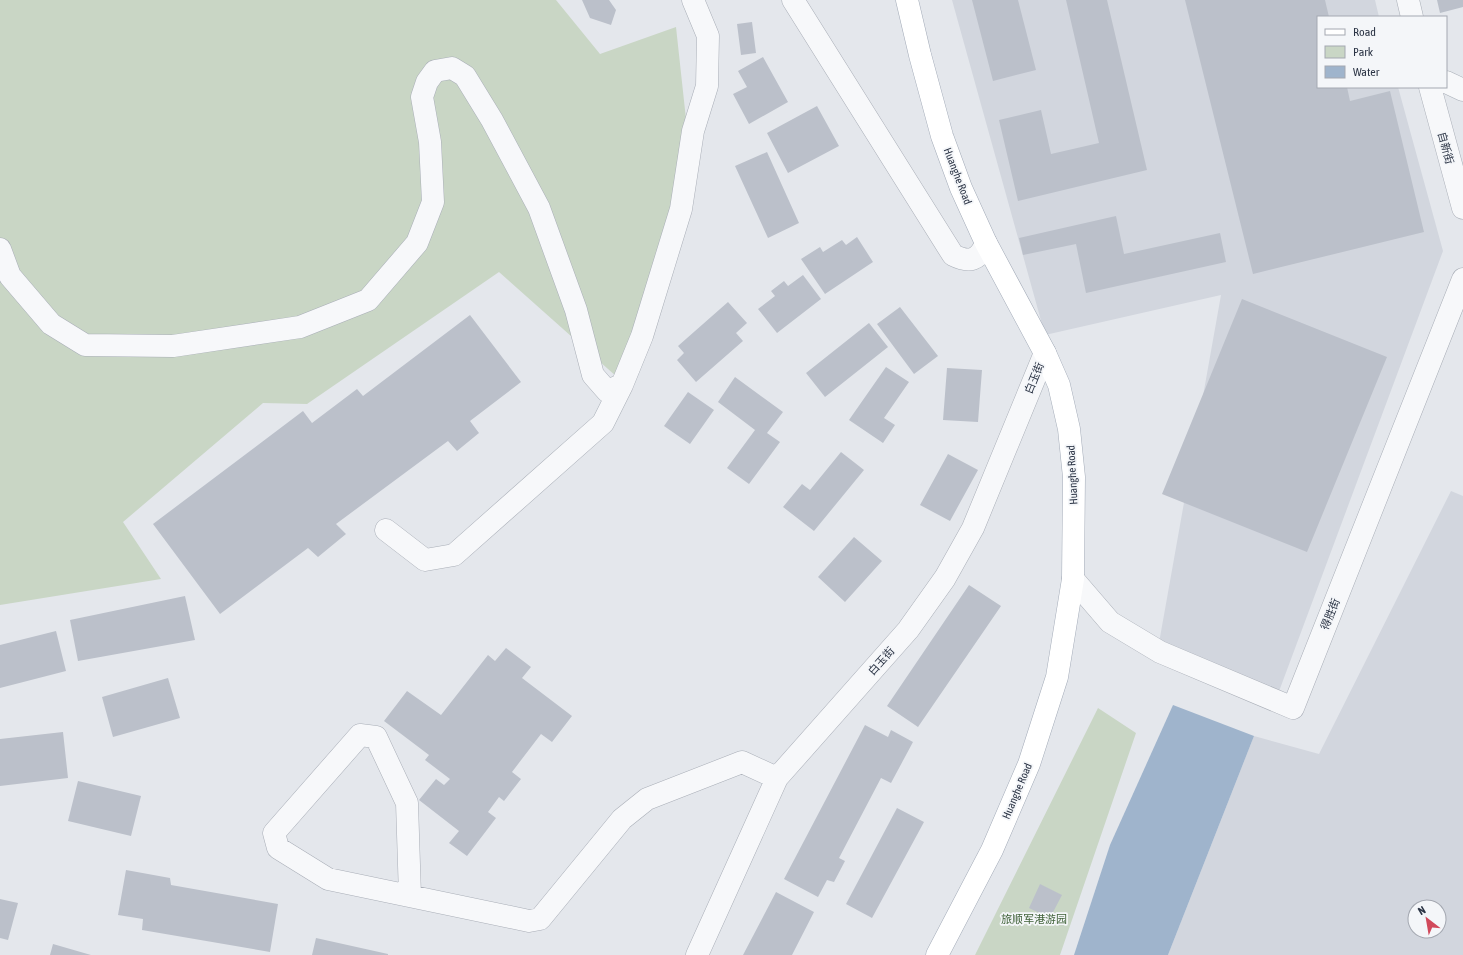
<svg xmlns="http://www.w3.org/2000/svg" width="1463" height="955" font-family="'Asap Condensed','Noto Sans SC',sans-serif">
<rect width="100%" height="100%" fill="#e4e7ec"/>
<path fill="#d2d6de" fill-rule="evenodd" d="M952,0H1375L1379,17H1318V87H1398L1443,251L1278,694L1159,643L1221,295L1045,335Z
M1451,491L1463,496V955H1168L1254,736L1319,754ZM1415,907H1439V931H1415Z"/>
<path fill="#c9d6c5" d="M0,0H556L600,54L676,27L690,156L617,377L499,272L307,404L263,403L123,522L161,579L0,605Z
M1098,708L1136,733L1060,955H975Z"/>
<path fill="#9fb4cc" d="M1173,705L1254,736L1168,955H1074L1110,845Z"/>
<path fill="#bbc0ca" d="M582,0H609L616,10L611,25L590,18Z
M972,0H1018L1036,70L993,81Z
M1066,0H1107L1147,170L1018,201L999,120L1041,110L1051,154L1099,143Z
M1185,0H1325L1329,17H1318V87H1347L1350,101L1390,91L1424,232L1253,274Z
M1437,0H1463V7L1440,13Z
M752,22L756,53L741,55L737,24Z
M763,57L788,102L749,124L733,94L747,87L738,71Z
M817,106L839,146L788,173L767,133Z
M767,152L799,223L768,238L735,166Z
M1116,216L1124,254L1220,233L1226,262L1086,293L1076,244L1023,255L1019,238Z
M857,237L873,262L825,294L801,259L820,247L823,252L842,240L846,245Z
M803,275L821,299L777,333L758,309L775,296L771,291L784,281L788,286Z
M1242,299L1387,357L1307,552L1162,494Z
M728,302L747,323L736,333L743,341L696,382L677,360L684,353L678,346Z
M900,307L938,356L914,374L877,324Z
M470,315L521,382L470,421L479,433L457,451L448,441L336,524L346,534L318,557L308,548L220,614L153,524L303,411L312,423L357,389L363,396Z
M869,323L888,347L825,397L806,373Z
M886,367L909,382L884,418L895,425L883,443L849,420Z
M947,368L982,370L978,422L943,420Z
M735,377L783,412L767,433L780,442L749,484L727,468L755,430L718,402Z
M688,392L714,410L690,444L664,426Z
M841,452L864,470L814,531L783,507L802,484L810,490Z
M948,454L978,470L950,521L920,505Z
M854,537L882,561L845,602L818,577Z
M969,585L1001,606L918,727L887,706Z
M185,596L195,640L78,661L70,620Z
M56,631L66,671L0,688V645Z
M506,648L531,667L522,678L572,716L552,742L541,734L512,772L521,779L504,801L499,797L488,812L496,818L467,856L449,843L459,831L419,800L436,779L444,785L450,779L425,760L429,755L384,721L407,691L441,715L488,655L495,661Z
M168,678L180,718L113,737L102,697Z
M865,725L888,737L891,730L913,742L891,783L881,778L839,858L845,861L834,882L827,880L818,897L784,879Z
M63,732L68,778L0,786V739Z
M78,781L141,796L131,836L68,821Z
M897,808L924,822L872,918L846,904Z
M126,870L170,878L171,885L278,904L270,952L142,930L143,919L118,915Z
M1040,884L1062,895L1050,918L1029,908Z
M776,892L814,912L792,955H743Z
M0,899L18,903L8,940L0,938Z
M316,938L388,954V955H312Z
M53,944L91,955H50Z"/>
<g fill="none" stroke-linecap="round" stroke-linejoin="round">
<g stroke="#a9aeb7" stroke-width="23">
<path id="minor" d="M793,0L953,255C969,263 979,261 986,243
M1408,0L1412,17
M1446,82L1463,90
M1430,87L1463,208
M0,249L10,276L51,324L85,345L173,346L300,327L368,300L417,243L433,202L430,142L422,97L427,82L435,71L452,68L465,76L492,120L539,208L576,310L593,375L607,391L622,385L642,336L681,209L693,131L707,86L708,36L693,0
M386,530L425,560L454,555L603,423L622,385
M1073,579L1110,622L1160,652L1293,708L1463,279
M410,896L407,803L376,737L360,735L274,833L278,848L328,879L529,921L540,919L622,819L647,799L742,762L777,778
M697,955L777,778L908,630L945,578L973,528L1045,353"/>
</g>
<g stroke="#a3abb8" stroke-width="23">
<path id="major" d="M907,0L920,55L942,136L961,188L986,243L1045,353L1059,385L1069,429L1074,477L1073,579L1057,677L1029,764L992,850L937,955"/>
</g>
<use href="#minor" stroke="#f7f8fa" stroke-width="22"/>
<use href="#major" stroke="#fff" stroke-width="22"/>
</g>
<g text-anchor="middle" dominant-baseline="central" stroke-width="3.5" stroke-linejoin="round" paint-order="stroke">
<g font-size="11" fill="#2b3445" stroke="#f4f6f9">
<text transform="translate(1446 148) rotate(75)">自新街</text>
<text transform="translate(958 176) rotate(69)">Huanghe Road</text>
<text transform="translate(1034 378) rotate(-68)">白玉街</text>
<text transform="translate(1072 475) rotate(-93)">Huanghe Road</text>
<text transform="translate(1330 614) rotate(-68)">得胜街</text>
<text transform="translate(881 661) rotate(-48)">白玉街</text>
<text transform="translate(1017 791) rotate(-67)">Huanghe Road</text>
</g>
<g font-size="11" fill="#3f6138" stroke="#f4f6f9">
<text x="1034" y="919">旅顺军港游园</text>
</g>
</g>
<rect x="1317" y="16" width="130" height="72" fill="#f4f6f9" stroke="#a4a8b1"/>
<rect x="1325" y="29" width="20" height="6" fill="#ffffff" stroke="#a4a8b1"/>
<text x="1353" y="36" font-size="12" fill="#2b3445">Road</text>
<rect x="1325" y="46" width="20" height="12" fill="#c9d6c5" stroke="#a4a8b1"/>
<text x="1353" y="56" font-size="12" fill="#2b3445">Park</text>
<rect x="1325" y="66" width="20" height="12" fill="#9fb4cc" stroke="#a4a8b1"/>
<text x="1353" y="76" font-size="12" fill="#2b3445">Water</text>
<g transform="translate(1427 919) rotate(329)"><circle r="19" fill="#f4f6f9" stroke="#a4a8b1"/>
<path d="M0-3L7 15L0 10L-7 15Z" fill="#d1495b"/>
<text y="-6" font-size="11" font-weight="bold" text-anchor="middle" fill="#2b3445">N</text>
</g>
</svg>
